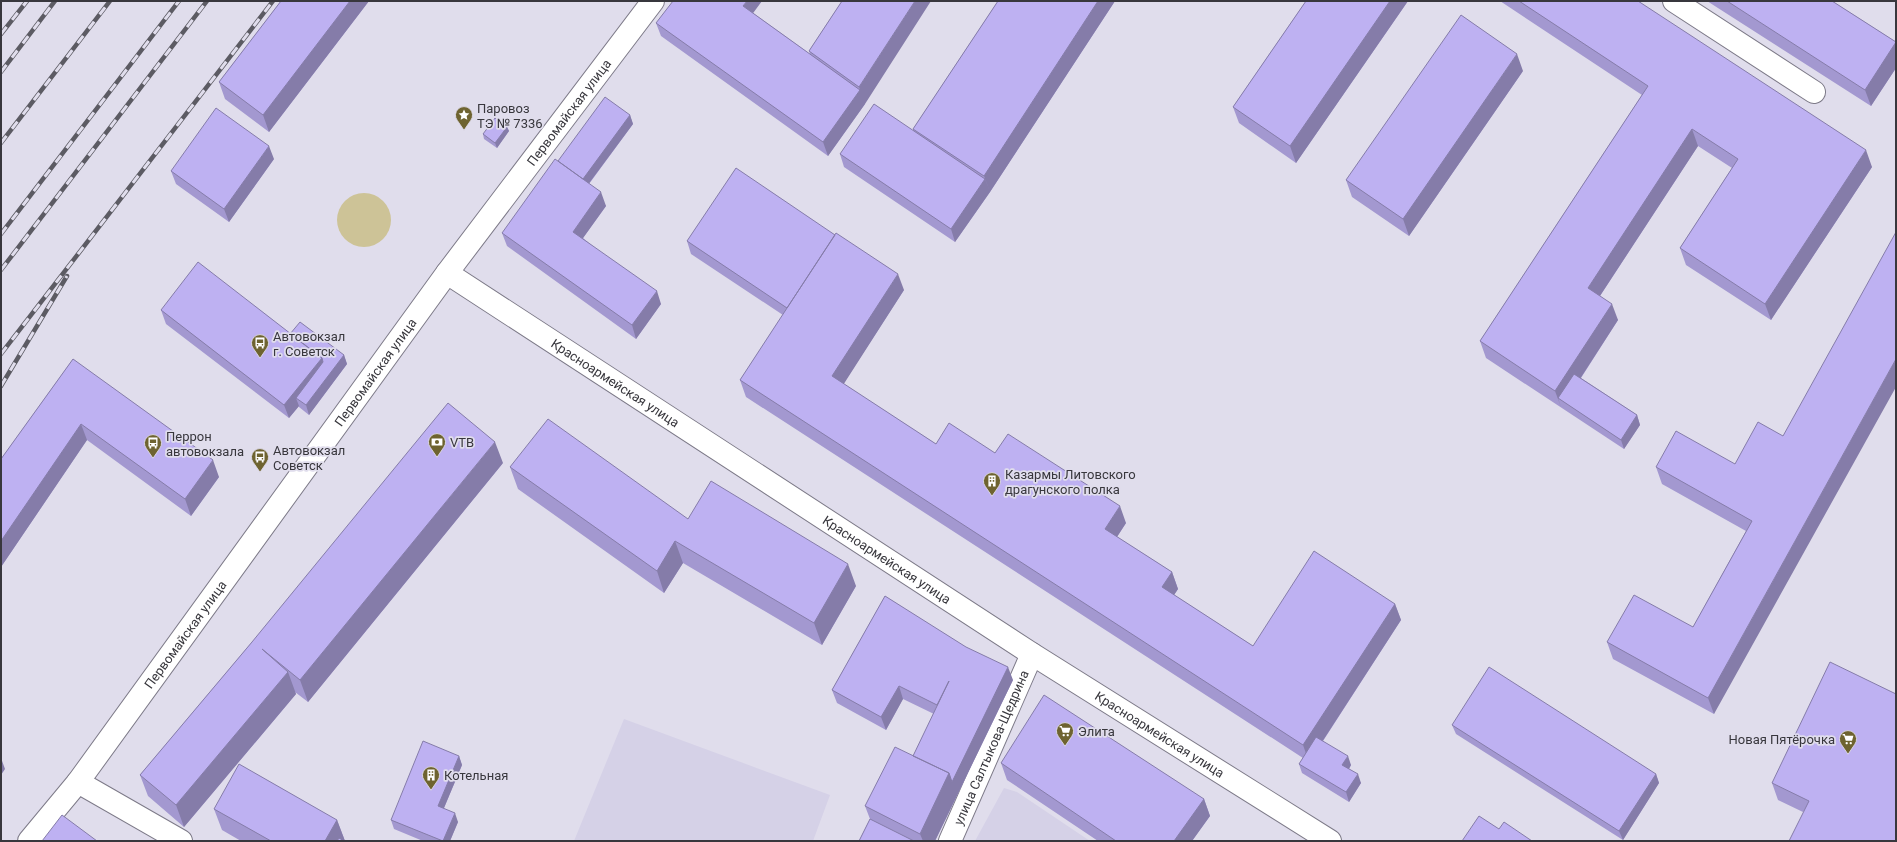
<svg xmlns="http://www.w3.org/2000/svg" width="1897" height="842" font-family="Roboto,sans-serif">
<rect width="100%" height="100%" fill="#e0ddec"/>
<path fill="#d5d1e7" d="M624,719L830,795L813,841H574Z
M1004,788L1017,792L1090,841H975Z"/>
<path fill="#cdc397" d="M337 220a27 27 0 1 1 54 0a27 27 0 1 1-54 0Z"/>
<g fill="none" stroke-linecap="round" stroke-linejoin="round">
<g stroke="#7d7a88" stroke-width="24">
<g id="minor">
<path d="M1674,1L1814,92"/>
<path id="s1" d="M447,273L1032,654L1330,841"/>
<path d="M78,782L181,841"/>
<path id="s2" d="M29,841L78,782L447,273L653,1"/>
<path id="s3" d="M950,841L1032,654"/>
</g>
</g>
<use href="#minor" stroke="#fff" stroke-width="22"/>
<g stroke="#5c5b63" stroke-width="4.5">
<path id="rail" d="M1,34L27,1
M1,72L55,1
M1,143L110,1
M1,234L179,1
M1,270L207,1
M1,354L273,1
M1,386L67,276"/>
</g>
<use href="#rail" stroke="#e0ddec" stroke-width="3" stroke-dasharray="9" stroke-linecap="butt"/>
</g>
<path fill="#a398d0" d="M281,1H369L269,132L225,99L219,82Z
M842,1L865,104L828,156L661,36L656,23L753,13L810,54L809,51Z
M998,1H1115L990,192L955,242L844,167L840,154L913,131V129Z
M1306,1H1408L1296,163L1239,123L1233,107Z
M1500,1H1638L1872,167L1771,320L1686,265L1680,248L1732,168L1698,146L1600,296L1618,320L1581,378L1637,415L1640,425L1624,449L1486,358L1480,341L1642,95Z
M1707,1H1832L1896,42V68L1871,106Z
M1523,71L1409,236L1352,197L1346,180Z
M630,115L633,124L589,184L606,206L583,238L661,304L636,339L507,246L502,233Z
M507,127L509,131L497,148L484,139L483,134Z
M274,159L229,222L176,184L171,171Z
M687,241L904,290L843,384L936,444L995,453L1126,523L1117,537L1172,572L1178,589L1174,595L1253,646L1395,604L1401,620L1323,741L1351,765L1349,769L1361,783L1349,802L1302,773L1299,764L1303,758L746,397L740,380L783,315L691,254Z
M161,310L290,334L344,355L347,364L309,415L299,407V406L289,418L166,324Z
M73,359L219,477L191,516L87,440L1,567V459Z
M1783,436L1714,714L1613,659L1607,642L1693,627L1746,531L1662,484L1656,467L1735,464Z
M503,463L308,702L295,692L296,694L184,827L148,796L140,775L252,642Z
M510,467L688,519L856,586L822,645L683,563L664,593L518,489Z
M885,596L1013,680L935,841H859L870,819L865,806L913,756L934,714L903,699L886,730L837,703L832,690Z
M1896,694L1803,812L1778,800L1772,783Z
M1452,725L1656,774L1659,783L1623,840L1456,734Z
M459,756L462,765L444,808L458,822L450,841H423L394,829L391,820Z
M1001,763L1204,799L1210,816L1192,841H1098L1007,780Z
M214,809L337,820L345,841H241L222,830Z"/>
<path fill="#857ca9" d="M350,1H369L269,132L263,115Z
M747,1H762L748,20L743,6Z
M915,1H931L865,104L828,156L823,142L860,90L859,87Z
M1098,1H1115L990,192L984,176Z
M1390,1H1408L1296,163L1290,146Z
M1896,42V68L1871,106L1865,90Z
M1517,54L1523,71L1409,236L1403,219Z
M630,115L633,124L584,190L581,181Z
M507,127L509,131L497,148L495,143Z
M1692,129L1698,146L1594,305L1588,288Z
M269,146L274,159L229,222L224,209Z
M1866,150L1872,167L1771,320L1765,304Z
M985,179L990,192L955,242L951,229Z
M601,192L606,206L578,245L573,232Z
M898,274L904,290L838,393L832,376Z
M657,291L661,304L636,339L632,325Z
M1612,304L1618,320L1565,402L1558,398L1561,407L1555,391Z
M344,355L347,364L309,415L306,405Z
M322,358L326,372L296,398L299,406L289,418L284,405Z
M1896,359V387L1714,714L1708,698Z
M1637,415L1640,425L1624,449L1621,440Z
M81,424L87,440L1,567V541Z
M495,442L503,463L308,702L300,680Z
M213,460L219,477L191,516L185,499Z
M1120,506L1126,523L1111,546L1105,529Z
M675,541L683,563L664,593L657,571Z
M848,564L856,586L822,645L814,623Z
M1172,572L1178,589L1168,604L1162,587Z
M1395,604L1401,620L1309,762L1303,745Z
M1008,667L1013,680L935,841H923L920,834L949,773Z
M288,672L296,694L184,827L176,805Z
M949,681L941,718L937,705Z
M899,686L903,699L886,730L881,717Z
M459,756L462,765L441,815L438,806Z
M1348,756L1351,765L1346,774L1342,765Z
M1,758L5,769L1,775Z
M1358,774L1361,783L1349,802L1346,792Z
M1656,774L1659,783L1623,840L1619,831Z
M1204,799L1210,816L1192,841H1174Z
M455,813L458,822L450,841H443Z
M337,820L345,841H325Z"/>
<path fill="#beb1f2" stroke="#857ca9" d="M281,1H350L263,115L219,82Z
M673,1H747L743,6L860,90L823,142L656,23Z
M842,1H915L859,87L809,51Z
M998,1H1098L984,176L913,129Z
M1306,1H1390L1290,146L1233,107Z
M1519,1H1638L1866,150L1765,304L1680,248L1738,159L1692,129L1588,288L1612,304L1555,391L1480,341L1648,86Z
M1727,1H1832L1896,42L1865,90Z
M1461,15L1517,54L1403,219L1346,180Z
M605,97L630,115L583,179L558,161Z
M874,104L985,179L951,229L840,154Z
M216,108L269,146L224,209L171,171Z
M495,118L507,127L495,143L483,134Z
M555,159L601,192L573,232L657,291L632,325L502,233Z
M736,168L835,235L787,308L687,241Z
M1896,232V359L1708,698L1607,642L1634,595L1693,627L1752,521L1656,467L1676,431L1735,464L1758,422L1783,436Z
M836,233L898,274L832,376L936,444L949,423L995,453L1008,434L1120,506L1105,529L1172,572L1162,587L1253,646L1314,551L1395,604L1303,745L740,380Z
M198,262L322,358L284,405L161,310Z
M300,322L344,355L306,405L296,398L323,362L322,358L290,334Z
M73,359L213,460L185,499L81,424L1,541V459Z
M1574,374L1637,415L1621,440L1558,398Z
M448,403L495,442L300,680L262,649L288,672L176,805L140,775L252,642Z
M548,419L688,519L711,481L848,564L814,623L675,541L657,571L510,467Z
M885,596L966,647L1008,667L952,782L949,773L913,756L949,681L937,705L899,686L881,717L832,690Z
M1830,662L1896,694V841H1789L1809,801L1772,783Z
M1489,667L1656,774L1619,831L1452,725Z
M1044,695L1204,799L1174,841H1116L1001,763Z
M1316,737L1348,756L1342,765L1358,774L1346,792L1299,764Z
M423,741L459,756L438,806L455,813L443,841L391,820Z
M895,747L949,773L920,834L865,806Z
M239,764L337,820L325,841H271L214,809Z
M62,815L97,841H42Z
M1479,816L1499,829L1504,822L1532,841H1462Z
M870,819L914,841H859Z
M339,838L344,841H337Z"/>
<defs>
<g id="sight-pin" transform="scale(0.9)"><path d="M0 17L-7.5 6A9.5 9.5 0 1 1 7.5 6Z" fill="#6e6330" stroke="#e0ddec"/><path d="M0-6L1.8-2.2L6-1.7L2.9 1.2L3.7 5.4L0 3.3L-3.7 5.4L-2.9 1.2L-6-1.7L-1.8-2.2Z" fill="#fff"/></g>
<g id="bus-pin" transform="scale(0.9)"><path d="M0 17L-7.5 6A9.5 9.5 0 1 1 7.5 6Z" fill="#6e6330" stroke="#e0ddec"/><path d="M-5-6H5V4H4V6H2V4H-2V6H-4V4H-5ZM-3.5-4V0h7V-4ZM-3.5 1.2v1.5H-2V1.2ZM2 1.2v1.5H3.5V1.2Z" fill="#fff"/></g>
<g id="bank-pin" transform="scale(0.9)"><path d="M0 17L-7.5 6A9.5 9.5 0 1 1 7.5 6Z" fill="#6e6330" stroke="#e0ddec"/><path d="M-6-4H6V4H-6ZM0-2.3a2.3 2.3 0 1 0 0 4.6a2.3 2.3 0 1 0 0-4.6Z" fill="#fff"/></g>
<g id="building-pin" transform="scale(0.9)"><path d="M0 17L-7.5 6A9.5 9.5 0 1 1 7.5 6Z" fill="#6e6330" stroke="#e0ddec"/><path d="M-4-6H4V6H1V3H-1V6H-4ZM-2.5-4.3h1.7v1.8h-1.7ZM.8-4.3h1.7v1.8H.8ZM-2.5-1h1.7V.8h-1.7ZM.8-1h1.7V.8H.8Z" fill="#fff"/></g>
<g id="supermarket-pin" transform="scale(0.9)"><path d="M0 17L-7.5 6A9.5 9.5 0 1 1 7.5 6Z" fill="#6e6330" stroke="#e0ddec"/><path d="M-6-5.5h2.5l.6 2H6L4.5 2H-2.5L-4.4-4H-6ZM-1.5 3.2a1.3 1.3 0 1 0 .1 0ZM3 3.2a1.3 1.3 0 1 0 .1 0Z" fill="#fff"/></g>
</defs>
<g fill-rule="evenodd">
<use href="#sight-pin" x="464" y="115"/>
<use href="#bus-pin" x="260" y="343"/>
<use href="#bank-pin" x="437" y="442"/>
<use href="#bus-pin" x="153" y="443"/>
<use href="#bus-pin" x="260" y="457"/>
<use href="#building-pin" x="992" y="481"/>
<use href="#supermarket-pin" x="1065" y="731"/>
<use href="#supermarket-pin" x="1848" y="739"/>
<use href="#building-pin" x="431" y="775"/>
</g>
<g text-anchor="middle" dominant-baseline="central" stroke-width="3.5" stroke-linejoin="round" paint-order="stroke">
<g font-size="13" fill="#38373d" stroke="#e0ddec" text-anchor="start">
<text x="477" y="108">Паровоз<tspan x="477" dy="15">ТЭ № 7336</tspan></text>
<text x="273" y="336">Автовокзал<tspan x="273" dy="15">г. Советск</tspan></text>
<text x="166" y="436">Перрон<tspan x="166" dy="15">автовокзала</tspan></text>
<text x="450" y="442">VTB</text>
<text x="273" y="450">Автовокзал<tspan x="273" dy="15">Советск</tspan></text>
<text x="1005" y="474">Казармы Литовского<tspan x="1005" dy="15">драгунского полка</tspan></text>
<text x="1078" y="731">Элита</text>
<text x="1835" y="739" text-anchor="end">Новая Пятёрочка</text>
<text x="444" y="775">Котельная</text>
</g>
<g font-size="13" fill="#38373d" stroke="#e0ddec">
<text stroke="none"><textPath href="#s2" startOffset="907">Первомайская улица</textPath></text>
<text stroke="none"><textPath href="#s2" startOffset="583">Первомайская улица</textPath></text>
<text stroke="none"><textPath href="#s1" startOffset="201">Красноармейская улица</textPath></text>
<text stroke="none"><textPath href="#s1" startOffset="525">Красноармейская улица</textPath></text>
<text stroke="none"><textPath href="#s2" startOffset="259">Первомайская улица</textPath></text>
<text stroke="none"><textPath href="#s1" startOffset="849">Красноармейская улица</textPath></text>
<text stroke="none"><textPath href="#s3" startOffset="102">улица Салтыкова-Щедрина</textPath></text>
</g>
</g>
<rect width="1897" height="842" fill="none" stroke="#38373d" stroke-width="4"/>
</svg>
